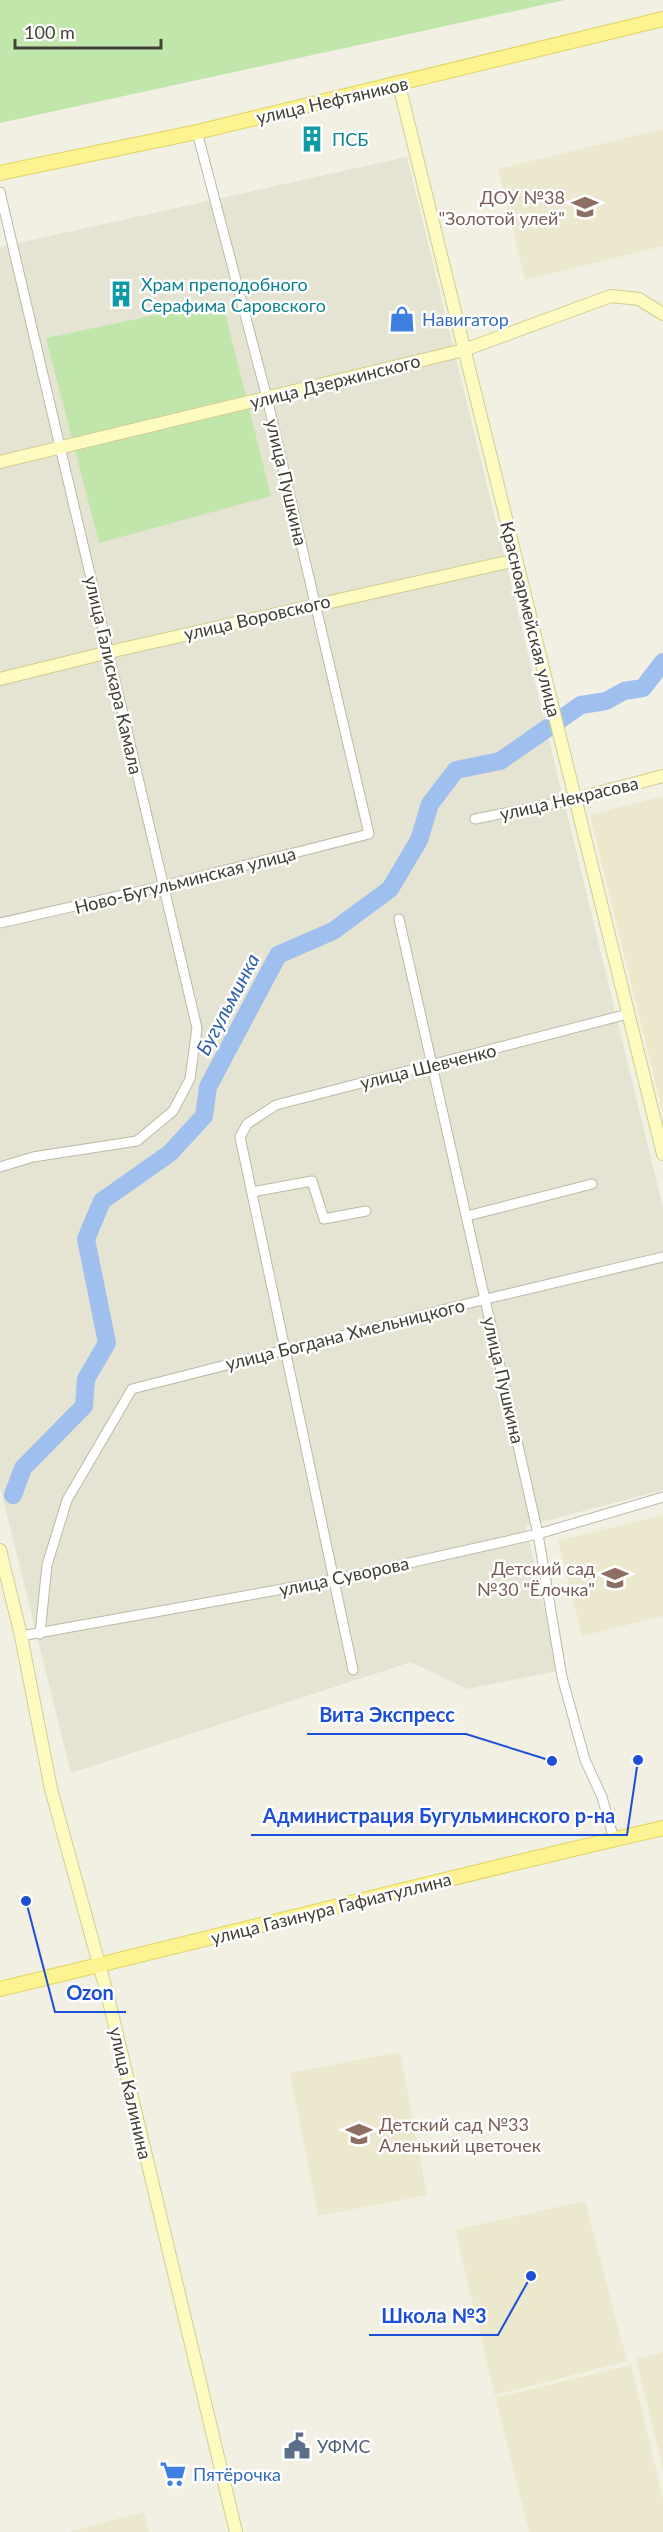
<svg xmlns="http://www.w3.org/2000/svg" width="663" height="2532" font-family="Lato,sans-serif">
<rect width="100%" height="100%" fill="#f1f0e3"/>
<path fill="#e5e3d1" d="M407,157L663,1208V1490L526,1526L558,1671L467,1689L411,1662L71,1773L0,1487V247Z"/>
<path fill="#ebe8cd" d="M663,129V246L525,280L498,169Z
M663,796V1114L590,815Z
M663,1515V1616L582,1636L558,1541Z
M400,2052L427,2195L318,2216L290,2073Z
M585,2201L627,2361L495,2395L455,2230Z
M663,2352V2469L636,2359Z
M631,2365L663,2499V2532H529L496,2398Z
M144,2512L149,2532H68Z"/>
<path fill="#c0e6ac" d="M0,0H565L0,123Z
M222,301L271,496L99,543L46,338Z"/>
<g fill="none" stroke-linecap="round" stroke-linejoin="round">
<path stroke="#9fbfef" stroke-width="18" d="M13,1495L23,1468L84,1406L86,1379L107,1343L86,1239L102,1201L170,1153L204,1116L208,1087L278,955L333,931L390,889L419,840L430,804L456,770L500,761L581,705L606,701L624,691L643,688L663,662"/>
<g stroke="#bdb9a6" stroke-width="11">
<path id="street" d="M0,192L197,1028L190,1079L173,1111L137,1141L33,1157L0,1167
M475,819L575,799
M399,919L538,1534L562,1677L585,1760L602,1797L614,1839
M0,923L163,886L369,834L267,398L197,132
M252,1192L312,1181L324,1219L366,1211
M467,1216L592,1184
M40,1634L47,1565L67,1500L132,1389L486,1299L663,1257
M21,1636L333,1580L538,1534L663,1497
M353,1670L240,1137L247,1124L276,1105L628,1014"/>
</g>
<g stroke="#d1cd93" stroke-width="14">
<path id="secondary" d="M399,85L663,1154
M0,462L464,350L611,296L639,299L663,314
M0,679L109,652L516,560
M575,799L663,776
M0,1550L21,1636L51,1789L108,1997L236,2532"/>
</g>
<g stroke="#e1d461" stroke-width="16">
<path id="primary" d="M0,173L197,132L663,19
M0,1989C221,1936 441,1879 663,1828"/>
</g>
<use href="#street" stroke="#fff" stroke-width="9"/>
<use href="#secondary" stroke="#fefbc1" stroke-width="12"/>
<use href="#primary" stroke="#fdf391" stroke-width="14"/>
</g>
<defs>
<g id="building-bare" transform="scale(2.07)"><path d="M-4-6H4V6H1V3H-1V6H-4ZM-2.5-4.3h1.7v1.8h-1.7ZM.8-4.3h1.7v1.8H.8ZM-2.5-1h1.7V.8h-1.7ZM.8-1h1.7V.8H.8Z" fill="#0f9aa8" stroke="#fff" stroke-width="2.5" paint-order="stroke"/></g>
<g id="school-bare" transform="scale(2.07)"><path d="M0-5L7-2L0 1L-7-2ZM-4 1L0 2.5L4 1V4Q0 6-4 4Z" fill="#8d6e63" stroke="#fff" stroke-width="2.5" paint-order="stroke"/></g>
<g id="shop-bare" transform="scale(2.07)"><path d="M-5-2.5h2.3a2.7 3.5 0 0 1 5.4 0H5L5.5 6h-11ZM-1.5-2.5h3a1.5 2.3 0 0 0-3 0Z" fill="#3f7fe0" stroke="#fff" stroke-width="2.5" paint-order="stroke"/></g>
<g id="civic-bare" transform="scale(2.07)"><path d="M-.6-6.5H3V-4.5H.6V-3L4-1V1h2V6H-6V1h2V-1L-.6-3ZM-1.2 2.5V6h2.4V2.5Z" fill="#5c6f8a" stroke="#fff" stroke-width="2.5" paint-order="stroke"/></g>
<g id="supermarket-bare" transform="scale(2.07)"><path d="M-6-5.5h2.5l.6 2H6L4.5 2H-2.5L-4.4-4H-6ZM-1.5 3.2a1.3 1.3 0 1 0 .1 0ZM3 3.2a1.3 1.3 0 1 0 .1 0Z" fill="#3f7fe0" stroke="#fff" stroke-width="2.5" paint-order="stroke"/></g>
</defs>
<g fill-rule="evenodd">
<use href="#building-bare" x="312" y="139"/>
<use href="#school-bare" x="585" y="207"/>
<use href="#building-bare" x="121" y="294"/>
<use href="#shop-bare" x="402" y="319"/>
<use href="#school-bare" x="615" y="1578"/>
<use href="#school-bare" x="359" y="2134"/>
<use href="#civic-bare" x="297" y="2446"/>
<use href="#supermarket-bare" x="173" y="2474"/>
</g>
<g text-anchor="middle" dominant-baseline="central" stroke-width="5" stroke-linejoin="round" paint-order="stroke">
<g font-size="18" fill="#434034" stroke="#fff">
<text transform="translate(332 100) rotate(-13)">улица Нефтяников</text>
<text transform="translate(335 381) rotate(-14)">улица Дзержинского</text>
<text transform="translate(287 482) rotate(77)">улица Пушкина</text>
<text transform="translate(257 617) rotate(-13)">улица Воровского</text>
<text transform="translate(531 619) rotate(76)">Красноармейская улица</text>
<text transform="translate(114 675) rotate(77)">улица Галискара Камала</text>
<text transform="translate(569 798) rotate(-13)">улица Некрасова</text>
<text transform="translate(185 880) rotate(-14)">Ново-Бугульминская улица</text>
<text transform="translate(428 1066) rotate(-14)">улица Шевченко</text>
<text transform="translate(345 1334) rotate(-14)">улица Богдана Хмельницкого</text>
<text transform="translate(504 1380) rotate(77)">улица Пушкина</text>
<text transform="translate(344 1576) rotate(-12)">улица Суворова</text>
<text transform="translate(331 1908) rotate(-14)">улица Газинура Гафиатуллина</text>
<text transform="translate(131 2093) rotate(77)">улица Калинина</text>
</g>
<g font-size="18" fill="#0d838f" stroke="#fff" text-anchor="start">
<text x="332" y="139">ПСБ</text>
<text x="141" y="284">Храм преподобного<tspan x="141" dy="21">Серафима Саровского</tspan></text>
</g>
<g font-size="18" fill="#785e54" stroke="#fff" text-anchor="end">
<text x="565" y="197">ДОУ №38<tspan x="565" dy="21">"Золотой улей"</tspan></text>
<text x="595" y="1568">Детский сад<tspan x="595" dy="21">№30 "Ёлочка"</tspan></text>
<text x="379" y="2124" text-anchor="start">Детский сад №33<tspan x="379" dy="21">Аленький цветочек</tspan></text>
</g>
<g font-size="18" fill="#366cbe" stroke="#fff" text-anchor="start">
<text x="422" y="319">Навигатор</text>
<text x="193" y="2474">Пятёрочка</text>
</g>
<g font-size="18" fill="#4e5e75" stroke="#fff" text-anchor="start">
<text x="317" y="2446">УФМС</text>
</g>
<g font-size="20" font-style="italic" fill="#2f5fad" stroke="#fff">
<text transform="translate(227 1004) rotate(-62)">Бугульминка</text>
</g>
</g>
<path fill="none" stroke="#1d4ed8" stroke-width="2" d="M552 1761L466 1734H307M638 1760L627 1835H251M26 1901L55 2012H126M531 2276L498 2335H369"/>
<g fill="#1d4ed8" stroke="#fff" stroke-width="2">
<circle cx="552" cy="1761" r="6"/>
<circle cx="638" cy="1760" r="6"/>
<circle cx="26" cy="1901" r="6"/>
<circle cx="531" cy="2276" r="6"/>
</g>
<g font-size="20" text-anchor="middle" font-weight="bold" fill="#1d4ed8" stroke="#fff" stroke-width="5" stroke-linejoin="round" paint-order="stroke">
<text x="387" y="1722">Вита Экспресс</text>
<text x="439" y="1823">Администрация Бугульминского р-на</text>
<text x="90" y="2000">Ozon</text>
<text x="434" y="2323">Школа №3</text>
</g>
<path d="M15 39v9h146v-9" fill="none" stroke="#434034" stroke-width="3"/>
<text x="24" y="39" font-size="18" fill="#434034" stroke="#ffffff" stroke-width="4.5" paint-order="stroke">100 m</text>
</svg>
